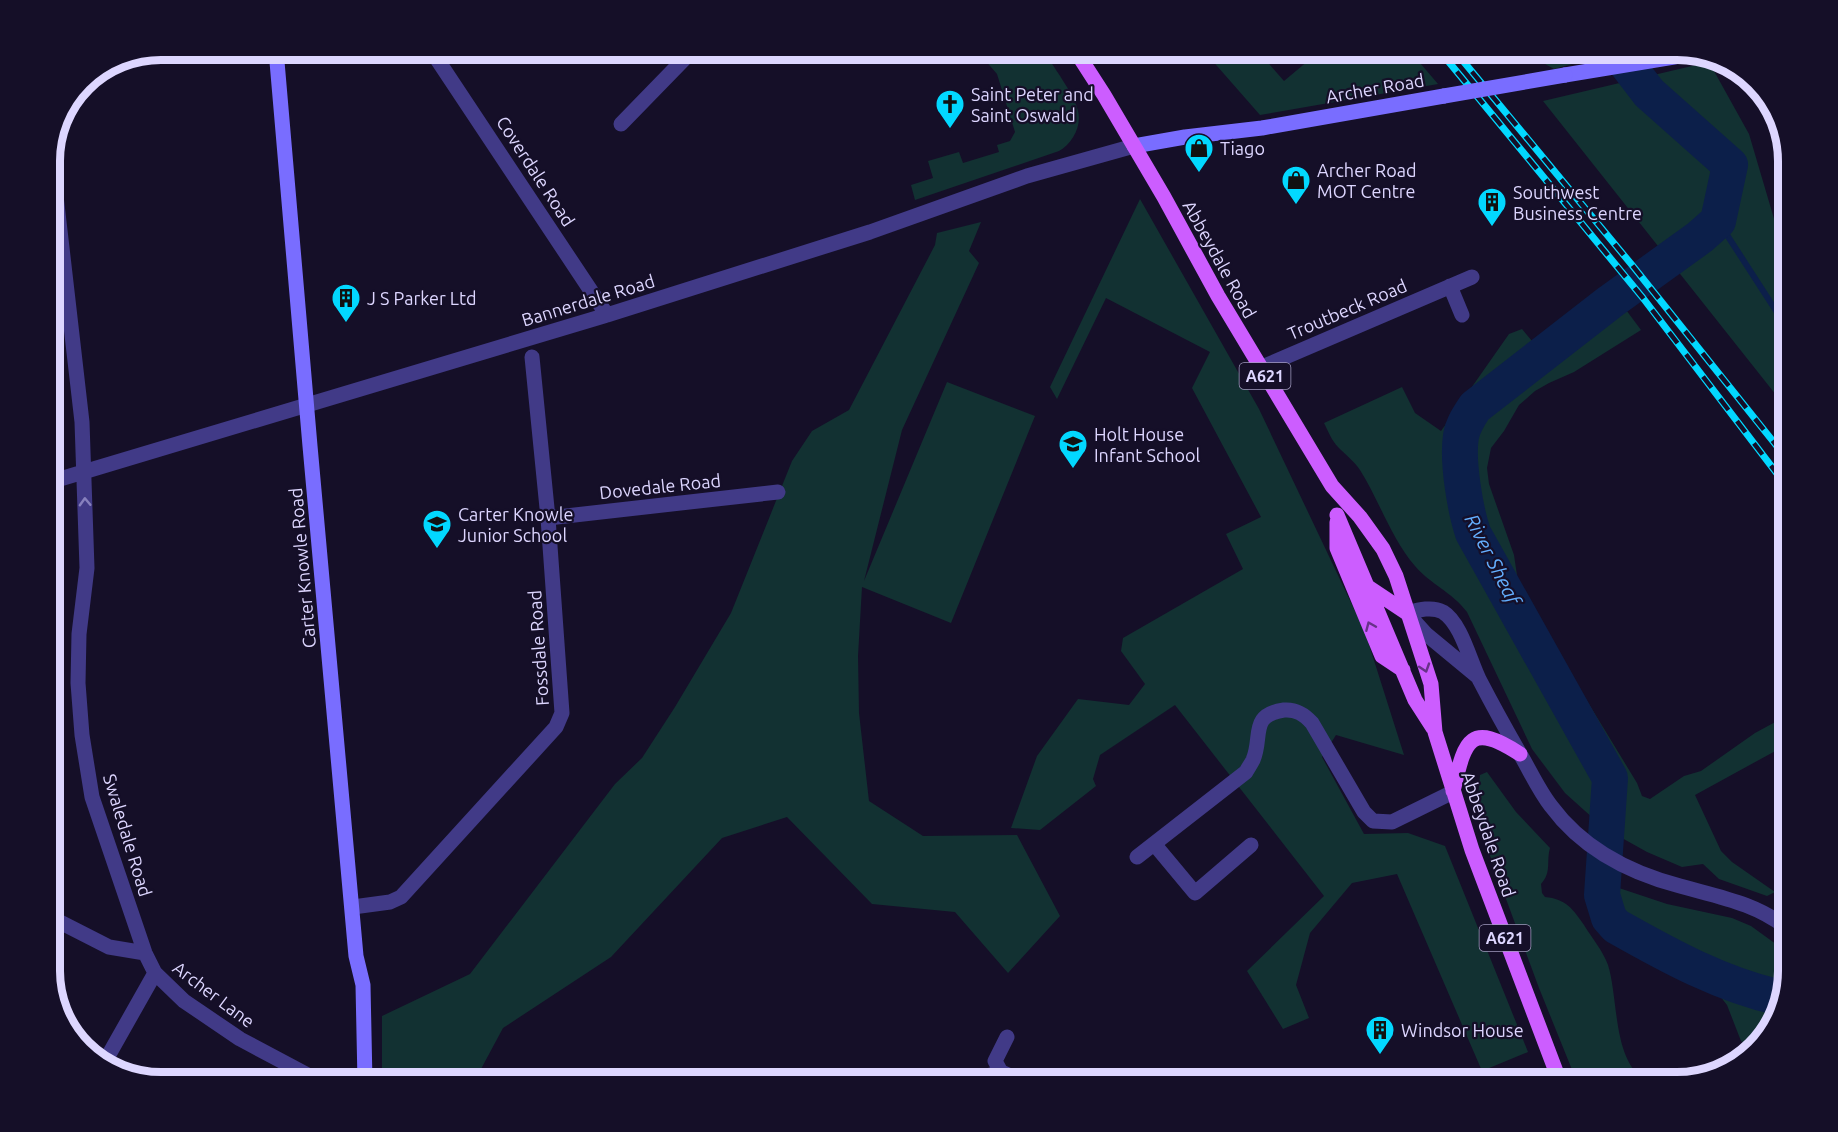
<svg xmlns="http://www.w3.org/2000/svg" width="1838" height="1132" font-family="Ubuntu,sans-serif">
<rect width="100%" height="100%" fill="#150f28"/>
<path fill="#123132" d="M983,50H1043C1052,65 1075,95 1078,111C1082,126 1072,144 1059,151L915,200L911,185L933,178L928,161L959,152L963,163L999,152L997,145L1010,141L1015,132L997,74L978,52Z
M1203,50H1257L1284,81L1321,50H1332L1338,55L1344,50H1409L1438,84L1260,115Z
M1520,50H1622L1554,69Z
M1709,62L1749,134L1788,266V410L1543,101Z
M1140,199L1259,409L1365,632L1404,755L1336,735L1322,757L1364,834L1408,833L1445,846L1528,1052L1482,1071L1397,874L1352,883L1310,933L1296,985L1309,1018L1283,1029L1247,971L1324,896L1175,705L1100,755L1093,779L1096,786L1040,830L1011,828L1037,756L1078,699L1129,705L1145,684L1121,651L1123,638L1243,569L1226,534L1261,517L1192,388L1210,352L1106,298L1057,399L1050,387Z
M981,222L969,251L979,263L902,430L864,581L947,382L1035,416L951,623L862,587L858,656L859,713L869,801L923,836L1017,835L1060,916L1008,973L955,912L872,904L787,817L722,838L611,957L503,1028L474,1082H382V1016L470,974L615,784L642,758L675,707L731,613L792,461L812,431L849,410L935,245L937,233Z
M1604,287H1609L1641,330L1574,372L1549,383L1535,391L1519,405L1504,431L1491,448L1487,468L1489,484L1514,555L1519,589L1637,783L1642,796L1650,799L1684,776L1701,771L1755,733L1779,720L1788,710V744L1695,795L1721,851L1732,862L1775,892L1767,896L1719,879L1703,864L1682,867L1647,852L1604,828L1565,793L1532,749L1467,612C1452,592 1430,584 1415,566C1391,538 1380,502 1360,470C1354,461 1346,455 1338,447C1332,441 1328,431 1324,423L1402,387L1415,413L1441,431L1509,334L1522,329L1532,341L1546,364L1550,366L1563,354V350L1573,344L1593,322V296Z
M1487,772L1516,812L1550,848C1546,862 1552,872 1541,884L1542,893L1545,897C1566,899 1573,909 1584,925C1592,938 1603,951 1608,965C1619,1000 1612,1067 1650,1082H1577L1539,988L1479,826L1477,807L1480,775Z
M1619,888L1667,904L1732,918L1751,926L1787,952L1788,971L1773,1027L1754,1046L1746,1045L1741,1041L1727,1005L1716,991L1680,956L1624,924C1615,914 1618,901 1619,888Z"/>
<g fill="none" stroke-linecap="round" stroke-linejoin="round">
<path stroke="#0c1f4a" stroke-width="6" d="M1718,221L1782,320"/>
<path stroke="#0c1f4a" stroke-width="36" d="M1616,50L1649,93L1730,165L1718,221L1700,237L1610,302L1475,407C1469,416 1463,425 1461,436C1457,461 1465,509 1473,533L1610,778L1602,895L1609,918L1616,926C1669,956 1722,985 1781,998"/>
<path stroke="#413a87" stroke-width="15" d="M431,50L607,315
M621,124L693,50
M51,152L82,422L87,568L79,634L78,683L82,735L92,797L145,953L155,973L184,1001L240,1039L321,1082
M1450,286L1462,315
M1260,368L1472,277
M50,482L607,315L870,232L1027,176L1134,146
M548,518L778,492
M1478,677L1426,634L1407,613C1418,610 1432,606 1443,612C1461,623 1470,661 1479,679C1493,706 1508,733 1523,759C1532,775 1540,792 1551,806C1582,848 1630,873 1680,886C1719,897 1756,903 1788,929
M1155,845L1195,893L1251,845
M1137,857L1246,772C1248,768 1251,764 1253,760C1263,737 1249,715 1284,710C1296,709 1304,714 1312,723L1364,812L1373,821L1392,822L1453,792
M353,907L390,902L401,897L556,727L562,713L548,518L532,357
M58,921L109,947L145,953
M103,1065L155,973
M1001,1072L995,1061L1007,1037
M1001,1072L1025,1082
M967,1082L1001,1072"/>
<path stroke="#796dff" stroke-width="15" d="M276,50L310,446L356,956L363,985L365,1082
M1565,75L1692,54
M1134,146L1185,137L1262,128L1444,96"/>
<path stroke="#cc5dff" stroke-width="15" d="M1075,50L1104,95L1164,197L1218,296L1332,486L1360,517L1383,549L1396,576L1431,684L1435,732L1472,850L1560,1082
M1337,515L1415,700L1433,728
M1337,522V548L1382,656L1403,670
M1368,587L1407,613
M1453,791C1465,742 1468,720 1520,754"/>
<g stroke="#02d8ff" stroke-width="7">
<path id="rail" d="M1439,50L1643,298L1788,488
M1454,50L1632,265L1788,460"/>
</g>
<use href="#rail" stroke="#150f28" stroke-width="4.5" stroke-dasharray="14" stroke-linecap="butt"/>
<path stroke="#796dff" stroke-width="15" d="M1444,96L1565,75"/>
</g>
<defs><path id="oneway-chevron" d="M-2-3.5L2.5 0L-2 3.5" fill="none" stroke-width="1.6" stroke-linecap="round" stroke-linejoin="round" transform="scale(1.5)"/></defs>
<use stroke="#8780bd" href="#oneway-chevron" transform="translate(85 502) rotate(-92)"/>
<g stroke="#673289">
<use href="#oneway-chevron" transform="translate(1370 626) rotate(-113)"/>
<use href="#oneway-chevron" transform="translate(1425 668) rotate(72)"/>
</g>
<defs>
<g id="church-pin" transform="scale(1.5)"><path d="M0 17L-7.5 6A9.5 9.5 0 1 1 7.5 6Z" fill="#02d8ff" stroke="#150f28"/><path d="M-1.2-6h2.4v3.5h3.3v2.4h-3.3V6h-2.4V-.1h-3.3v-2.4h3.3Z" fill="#111"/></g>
<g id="shop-pin" transform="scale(1.5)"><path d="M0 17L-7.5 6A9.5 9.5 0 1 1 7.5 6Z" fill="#02d8ff" stroke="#150f28"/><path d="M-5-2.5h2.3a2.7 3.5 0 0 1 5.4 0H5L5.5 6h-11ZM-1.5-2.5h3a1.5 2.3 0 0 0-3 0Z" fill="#111"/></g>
<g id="building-pin" transform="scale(1.5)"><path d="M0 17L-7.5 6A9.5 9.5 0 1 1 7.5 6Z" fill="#02d8ff" stroke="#150f28"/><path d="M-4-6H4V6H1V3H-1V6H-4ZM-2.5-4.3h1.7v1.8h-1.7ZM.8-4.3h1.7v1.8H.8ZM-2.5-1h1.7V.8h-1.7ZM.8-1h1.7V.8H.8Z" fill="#111"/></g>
<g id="school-pin" transform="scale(1.5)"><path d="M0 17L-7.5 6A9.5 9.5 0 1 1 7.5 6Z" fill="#02d8ff" stroke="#150f28"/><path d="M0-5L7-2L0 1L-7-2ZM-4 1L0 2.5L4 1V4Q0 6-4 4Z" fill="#111"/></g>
</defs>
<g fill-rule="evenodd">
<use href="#church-pin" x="950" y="104"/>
<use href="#shop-pin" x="1199" y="148"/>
<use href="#shop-pin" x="1296" y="180"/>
<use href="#building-pin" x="1492" y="202"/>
<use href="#building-pin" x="346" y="298"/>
<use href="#school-pin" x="1073" y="444"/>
<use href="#school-pin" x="437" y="524"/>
<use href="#building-pin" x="1380" y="1030"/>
</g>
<g text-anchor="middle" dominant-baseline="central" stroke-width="4.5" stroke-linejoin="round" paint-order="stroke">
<g fill="#150f28" stroke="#a19abe" stroke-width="1.5">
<rect x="1239.5" y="363" width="51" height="26" rx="4.5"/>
<rect x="1479.5" y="925" width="51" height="26" rx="4.5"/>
</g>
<g font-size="16" font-weight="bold" fill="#ddd6ff">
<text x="1265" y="376">A621</text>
<text x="1505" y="938">A621</text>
</g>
<g font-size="18" fill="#ddd6ff" stroke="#150f28">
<text transform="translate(1375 88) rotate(-10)">Archer Road</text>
<text transform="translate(536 171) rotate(57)">Coverdale Road</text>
<text transform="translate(1220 259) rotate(61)">Abbeydale Road</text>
<text transform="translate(588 300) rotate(-17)">Bannerdale Road</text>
<text transform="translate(1347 309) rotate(-23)">Troutbeck Road</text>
<text transform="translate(660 486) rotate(-6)">Dovedale Road</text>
<text transform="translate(302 568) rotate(-95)">Carter Knowle Road</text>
<text transform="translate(538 648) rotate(-94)">Fossdale Road</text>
<text transform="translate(1489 834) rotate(71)">Abbeydale Road</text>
<text transform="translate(128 835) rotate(73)">Swaledale Road</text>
<text transform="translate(214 994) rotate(37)">Archer Lane</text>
</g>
<g font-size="18" fill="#ddd6ff" stroke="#150f28" text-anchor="start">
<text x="971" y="94">Saint Peter and<tspan x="971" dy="21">Saint Oswald</tspan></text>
<text x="1220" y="148">Tiago</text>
<text x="1317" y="170">Archer Road<tspan x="1317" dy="21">MOT Centre</tspan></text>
<text x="1513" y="192">Southwest<tspan x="1513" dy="21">Business Centre</tspan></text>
<text x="367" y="298">J S Parker Ltd</text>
<text x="1094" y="434">Holt House<tspan x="1094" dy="21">Infant School</tspan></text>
<text x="458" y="514">Carter Knowle<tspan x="458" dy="21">Junior School</tspan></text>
<text x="1401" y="1030">Windsor House</text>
</g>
<g font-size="20" font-style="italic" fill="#64afff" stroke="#150f28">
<text transform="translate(1493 559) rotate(63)">River Sheaf</text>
</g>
</g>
<path d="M0 0H1838V1132H0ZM161 60H1677A101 101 0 0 1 1778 161V971A101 101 0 0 1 1677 1072H161A101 101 0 0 1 60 971V161A101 101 0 0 1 161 60Z" fill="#150f28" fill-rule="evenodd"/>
<path fill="none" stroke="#ddd6ff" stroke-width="8" d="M161 60H1677A101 101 0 0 1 1778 161V971A101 101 0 0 1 1677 1072H161A101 101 0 0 1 60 971V161A101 101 0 0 1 161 60Z"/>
</svg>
